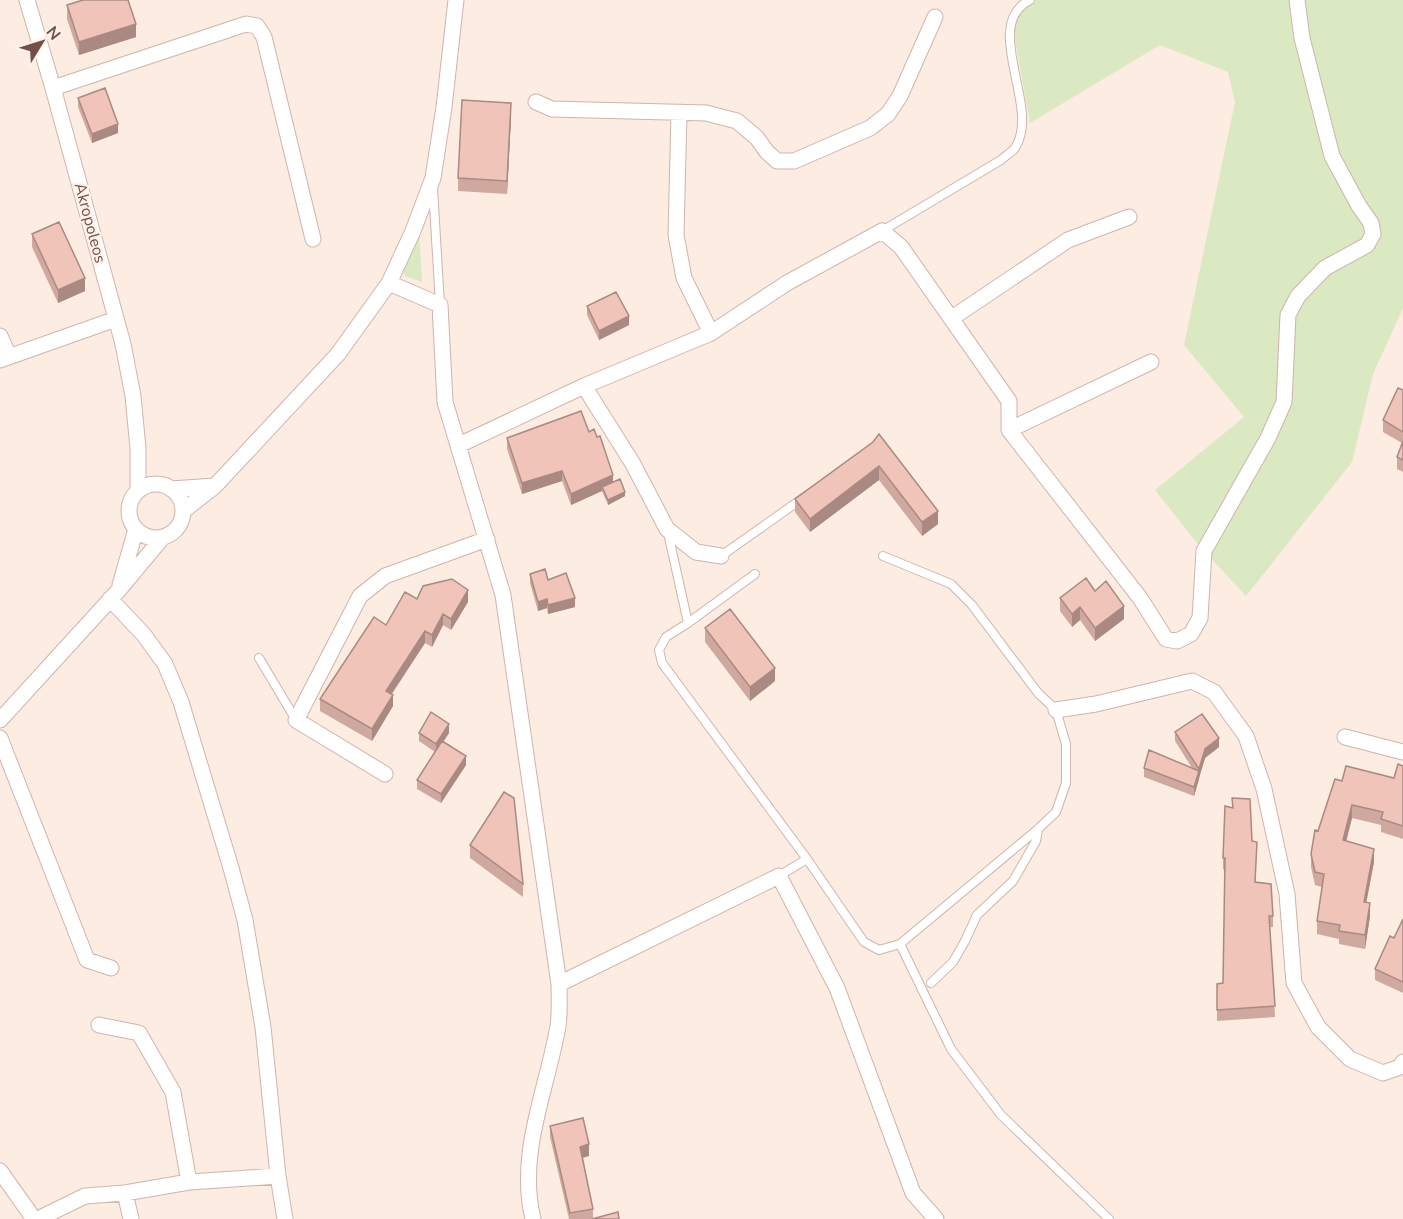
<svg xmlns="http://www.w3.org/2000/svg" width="1403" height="1219" font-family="'Nunito Sans',sans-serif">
<rect width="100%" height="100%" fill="#fcece2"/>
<path fill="#dae9c1" d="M1029,0H1403V308L1373,374L1352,462L1246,596L1197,543L1155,490L1244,417L1184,345L1235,102L1228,72L1160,45L1030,123L1011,16Z
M419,230L422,282L405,276L402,268Z"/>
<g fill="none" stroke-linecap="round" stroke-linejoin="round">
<g stroke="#cfb4ac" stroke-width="10">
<path id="service" d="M433,188L440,305
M882,231L1001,160C1005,156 1012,152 1015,148C1042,108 980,25 1030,0
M668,533L688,623
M721,556L803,498
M755,574L688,623L666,637L659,650L662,663L807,859L864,942L879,950L900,944L1038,829L1056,812L1066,783V744L1056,710L1038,693L972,605L951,584L883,556
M259,658L296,720
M779,876L807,859
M900,944L951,1049L1001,1115L1109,1219
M931,983L953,962L965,941L977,915L1013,881L1036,841L1038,829"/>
</g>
<g stroke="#cfb4ac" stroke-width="17">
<path id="minor" d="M27,0L53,88L123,344L133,396L138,448V491
M53,88L246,24L257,26L264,37L313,239
M536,102L552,109L706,113L737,121L757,138L767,152L777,161H794L870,128L888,114L900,96L935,17
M679,113L676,235L684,278L711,333
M389,283L440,305L445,402L503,595L559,984C559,998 560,1013 558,1026C547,1090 517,1154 533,1219
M952,318L1068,240L1129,217
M0,336L9,356
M0,360L116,319
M584,386L633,464L667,529L696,552L721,556
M1009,430L1151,362
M459,445L584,386L711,333L787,283L882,231L901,247L1009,401V430L1140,598L1166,639L1177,641L1191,634L1200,618L1204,551L1268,438L1284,402L1288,315L1298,296L1325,268L1367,245L1373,234L1371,223L1359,206L1332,156L1302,38L1297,0
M129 511a27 27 0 1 1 54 0a27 27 0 1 1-54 0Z
M171,489L215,486
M183,511L215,486L338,354L389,283L413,231L433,178L444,107L456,0
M120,585L136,529
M110,599L144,635L165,664L181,702L231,868L245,920L263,1027L278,1176L285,1219
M1056,710L1096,704L1192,681L1214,692L1246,736L1264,789L1287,894L1294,983L1318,1027L1350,1059L1383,1073L1400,1067L1403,1062
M0,720L118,591L163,537
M1345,737L1403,752
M0,738L87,960L111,968
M385,774L296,720L360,596L385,576L487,539
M559,984L779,876L837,988L913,1193L936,1219
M99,1025L139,1033L173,1092L189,1182
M0,1171L34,1219
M125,1193L131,1219
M38,1219L85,1196L125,1193L189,1182L278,1176"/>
</g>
<use href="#service" stroke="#fff" stroke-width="8"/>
<use href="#minor" stroke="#fff" stroke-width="15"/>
</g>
<path fill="#cfa9a0" d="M67,5L136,37L79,55L67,19Z
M78,98L118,133L92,143L78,107Z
M511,116L507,194L458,191V178Z
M32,234L85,291L58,303L32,247Z
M587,306L629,325L599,340L587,315Z
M1403,390V472L1397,469V457L1402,443L1383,432V420Z
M589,432L613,482L625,496L608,505L602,491L571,505L562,481L522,494L507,449V438Z
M873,442L938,524L922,536L879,480L810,532L795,512V499Z
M530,574L548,580L575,607L548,614L547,608L538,611L530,583Z
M1095,591L1124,619L1095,641L1080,620L1072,627L1060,611V598Z
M417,599L468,602L451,630L443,625L432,647L425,643L392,694L393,706L372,741L320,711V699L386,625Z
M705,628L775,681L750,701L705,642Z
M1175,732L1219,747L1205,758L1194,796L1144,777V768H1192L1175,741Z
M419,733H449L443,741L466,765L441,803L417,789V780L435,752L419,741Z
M1403,766V839L1381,832V825L1352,818L1346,841L1374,862L1366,902L1370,916L1365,949L1339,944V939L1317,934V921L1322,887L1315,885L1311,867V854L1318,831L1342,781L1394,778Z
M1232,798L1252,841L1256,882L1273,916V927H1270L1275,1017L1217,1021V984L1223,983L1225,870L1223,869V858L1232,808Z
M470,845L523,884V897L470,858Z
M1403,919V993L1375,980V969L1394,938Z
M550,1126L589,1156L583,1158L593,1209V1219H619H569L550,1137Z"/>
<path fill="#a98982" d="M136,24V37L79,55V42Z
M511,103V116L507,194V181Z
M118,124V133L92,143V134Z
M85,278V291L58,303V290Z
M629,316V325L599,340V331Z
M879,466V480L810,532V519Z
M562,471V481L522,494V483Z
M613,475V486L602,487V491L571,505V494Z
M625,492V496L608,505V500Z
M938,511V524L922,536V522Z
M468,590V602L451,630V619Z
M575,598V607L548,614V605Z
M547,599V608L538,611V602Z
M1124,606V619L1095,641V628Z
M1080,607V620L1072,627V614Z
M443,614V625L432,647V635Z
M425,631V643L386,702V691Z
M775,668V681L750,701V687Z
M393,695V706L372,741V729Z
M449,724V733L436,753V744Z
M1219,738V747L1205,758L1199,778V769L1205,749Z
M466,756V765L441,803V794Z
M1199,771V779L1194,796V787Z
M1352,805V818L1343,854V840Z
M1374,849V862L1364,915V902Z
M1370,903V916L1365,949V935Z
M589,1144V1156L580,1158V1147Z"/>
<path fill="#f1c4ba" stroke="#a98982" stroke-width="1.5" d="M83,0H128L136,24L79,42L67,5Z
M105,88L118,124L92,134L78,98Z
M462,100L511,103L507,181L458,178Z
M59,222L85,278L58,290L32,234Z
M616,292L629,316L599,331L587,306Z
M1398,388L1403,390V432L1383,420Z
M581,411L589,432L594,429L597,437L600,436L613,475L571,494L562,471L522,483L507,438Z
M879,434L938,511L922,522L879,466L810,519L795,499L873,442Z
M1403,441V460L1397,457Z
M620,479L625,492L608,500L602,487Z
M545,569L548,580L566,573L575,598L548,605L547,599L538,602L530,574Z
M1086,578L1095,591L1106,581L1124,606L1095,628L1080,607L1072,614L1060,598Z
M452,579L468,590L451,619L443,614L432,635L425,631L386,691L393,695L372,729L320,699L374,617L386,625L405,592L417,599L423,586Z
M730,609L775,668L750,687L705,628Z
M431,712L449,724L436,744L419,733Z
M1202,714L1219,738L1205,749L1199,769L1175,732Z
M442,741L466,756L441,794L417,780Z
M1149,750L1199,771L1194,787L1144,768Z
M1398,764L1403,766V826L1381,819L1383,812L1352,805L1343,840L1374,849L1364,902L1370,903L1365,935L1339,931L1340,925L1317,921L1324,874L1315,872L1311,854L1315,830L1318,831L1335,779L1342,781L1346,766L1394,778Z
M504,792L514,798L523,884L470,845Z
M1232,798L1250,799L1252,841L1257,842L1255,882L1271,884L1273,916H1269L1275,1006L1217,1010V984L1223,983L1225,858H1223L1225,806L1233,808Z
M1403,919V982L1375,969L1390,936L1394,938Z
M583,1118L589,1144L580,1147L593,1209L570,1213L550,1126Z
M618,1212L619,1219H592Z"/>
<g text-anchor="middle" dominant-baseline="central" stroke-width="4.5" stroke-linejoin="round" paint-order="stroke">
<g font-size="16" fill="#734f49" stroke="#fff1e8">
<text transform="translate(90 223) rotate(75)">Akropoleos</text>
</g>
</g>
<g transform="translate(42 42) rotate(52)" stroke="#fff1e8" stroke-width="4.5" paint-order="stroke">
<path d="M0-4.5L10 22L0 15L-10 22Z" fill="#734f49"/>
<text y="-9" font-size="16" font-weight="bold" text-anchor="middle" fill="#734f49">N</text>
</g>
</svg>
